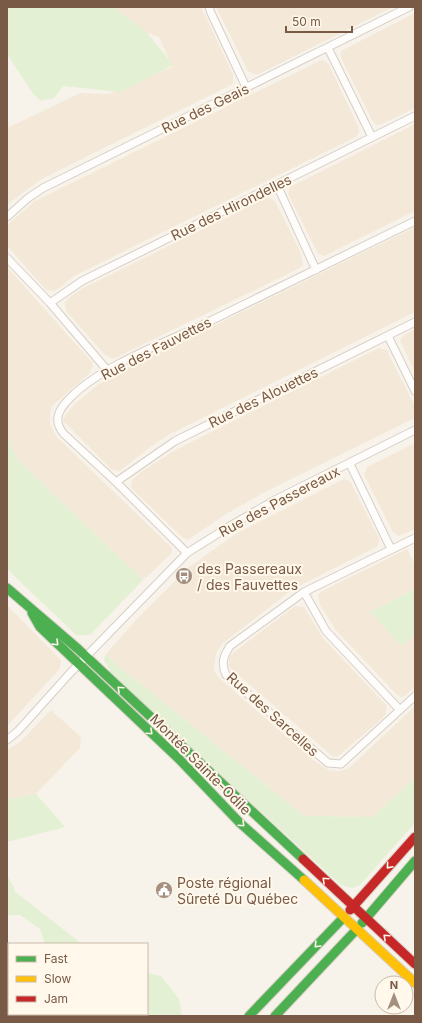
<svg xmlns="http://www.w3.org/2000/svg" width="422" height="1023" font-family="Inter,sans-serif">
<rect width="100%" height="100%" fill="#f8f3ea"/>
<path fill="#f4e9d9" d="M91,7H201L233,74V84L40,180L7,205V128L80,93L108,94L172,67L159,37L133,28Z
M216,7H393L259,74H255L248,71Z
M415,13V108L382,124L376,125L372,120L341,58V51Z
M321,60L328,63L358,126L359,132L356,137L76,275L55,291L46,290L7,246V225L35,201Z
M415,124V211L324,256L318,254L288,194L290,187Z
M268,197L275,201L300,251L303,265L298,269L113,359L105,355L66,311L65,302L71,296L83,288Z
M415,227V312L170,434L150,447L120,471L112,470L64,422L63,419L66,414L75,404L96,386L117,373Z
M7,267L92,362L93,366L90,373L52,406L50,415V424L56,436L172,548V553L143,580L19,461L11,446L7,431Z
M415,329V373L400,340L404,335Z
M379,348L387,350L389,355L415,406V418L263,493L223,516L188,540L183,538L131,488L132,480L141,472L177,449Z
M415,443V529L399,536L393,532L364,475L367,467Z
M344,479L350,481L379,538L378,546L293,589L222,644L216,653L214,670L218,677L316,762L329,770L339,771L349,768L415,706V778L373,817L304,816L105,655L135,621L189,567L237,533Z
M407,549L415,565V589L370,612L402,646L415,634V687L405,696L401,697L397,695L335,629L319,603L318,595L322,591Z
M7,605L61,660L60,668L57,672L7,726Z
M295,606L304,607L323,638L387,706L386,713L383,718L337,757L332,756L229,667V658L234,652Z
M51,710L81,737L80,748L36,794L7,800V750L20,742Z"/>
<path fill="#e3f0d3" d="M7,7H113L146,31L173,65L121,92L63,86L54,98L41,101L33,94L7,54Z
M7,430L11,446L19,461L143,580L90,635H76L7,569Z
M415,589V634L402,646L370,612Z
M105,655L304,816L373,817L415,778V823L360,885L352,888L341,885L109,672L110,670L104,661Z
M36,794L65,827L7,842V800Z
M7,875L15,890H13L82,944H45L40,929L20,915H7Z
M147,973L161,976L179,999L182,1016H7V1002L9,1001V1014H147Z"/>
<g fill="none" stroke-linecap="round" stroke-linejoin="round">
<g stroke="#d6cfc6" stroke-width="9">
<path id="street" d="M209,7L211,13L246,87
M328,48L372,137
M277,185L316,270
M7,217L28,198L43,188L409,7
M7,258L50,303L107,370
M50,303L82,281L415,116
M388,336L415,391
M350,464L391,549
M116,482L175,441L415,322
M415,538L304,592L230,646C223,657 221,663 226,675L328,763L341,764L415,696
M187,553L116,482L64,434C52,420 59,409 70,398C100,367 161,344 200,326C272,291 344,256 415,221
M304,592L326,631L400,710
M7,740L18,731L71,672L187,553L230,526L275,500L415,430"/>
</g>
<g stroke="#d7cfc6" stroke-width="11">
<path id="fast" d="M7,588L78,649L303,859
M32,613L40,627L179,759L240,823L304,880
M362,923L415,861
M249,1016L344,917
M275,1016L357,929"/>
</g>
<g stroke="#d7cfc6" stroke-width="11">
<path id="slow" d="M304,880L415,983"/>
</g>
<g stroke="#d7cfc6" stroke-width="11">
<path id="jam" d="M303,859L415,964
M350,910L415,837"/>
</g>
<use href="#street" stroke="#fefdfc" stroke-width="7"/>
<use href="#fast" stroke="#4caf50" stroke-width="9"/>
<use href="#slow" stroke="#ffc107" stroke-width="9"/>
<use href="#jam" stroke="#c62828" stroke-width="9"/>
</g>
<defs><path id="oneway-chevron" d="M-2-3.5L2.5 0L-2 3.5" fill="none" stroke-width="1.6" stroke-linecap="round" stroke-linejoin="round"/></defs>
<g stroke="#fff8eb">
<use href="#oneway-chevron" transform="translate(56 643) rotate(44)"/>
<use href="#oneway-chevron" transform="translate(120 689) rotate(-137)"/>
<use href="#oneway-chevron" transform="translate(150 732) rotate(43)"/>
<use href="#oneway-chevron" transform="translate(242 824) rotate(43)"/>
<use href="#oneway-chevron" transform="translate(389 866) rotate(131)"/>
<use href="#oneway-chevron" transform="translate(325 880) rotate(-137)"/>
<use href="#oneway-chevron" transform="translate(386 937) rotate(-137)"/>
<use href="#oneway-chevron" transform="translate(317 945) rotate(134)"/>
</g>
<defs>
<g id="bus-disc" transform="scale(0.9)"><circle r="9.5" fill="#a59080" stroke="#fff8eb"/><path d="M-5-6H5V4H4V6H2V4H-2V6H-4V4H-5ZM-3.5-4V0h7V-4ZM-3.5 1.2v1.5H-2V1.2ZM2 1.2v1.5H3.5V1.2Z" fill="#fff"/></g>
<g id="civic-disc" transform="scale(0.9)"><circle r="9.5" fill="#a59080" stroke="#fff8eb"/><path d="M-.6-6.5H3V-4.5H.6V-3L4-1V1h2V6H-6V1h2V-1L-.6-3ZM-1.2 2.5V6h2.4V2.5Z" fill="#fff"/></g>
</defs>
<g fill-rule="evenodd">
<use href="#bus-disc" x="184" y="576"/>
<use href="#civic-disc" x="164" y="890"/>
</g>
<g text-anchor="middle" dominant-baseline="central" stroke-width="4" stroke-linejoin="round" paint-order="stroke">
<g font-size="14" fill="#785a47" stroke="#fff8eb">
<text transform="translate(205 108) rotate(-26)">Rue des Geais</text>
<text transform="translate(231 207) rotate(-26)">Rue des Hirondelles</text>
<text transform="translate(156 348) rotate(-27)">Rue des Fauvettes</text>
<text transform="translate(263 397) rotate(-26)">Rue des Alouettes</text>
<text transform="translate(279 501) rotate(-28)">Rue des Passereaux</text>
<text transform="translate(273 714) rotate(42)">Rue des Sarcelles</text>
<text transform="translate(201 764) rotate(45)">Montée Sainte-Odile</text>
</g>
<g font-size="14" fill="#785a47" stroke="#fff8eb" text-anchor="start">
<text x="197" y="568">des Passereaux<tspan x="197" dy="16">/ des Fauvettes</tspan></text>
<text x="177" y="882">Poste régional<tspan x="177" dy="16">Sûreté Du Québec</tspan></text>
</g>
</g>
<rect width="422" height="1023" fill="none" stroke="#785a47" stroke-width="16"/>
<rect x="8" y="943" width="140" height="72" fill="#fff8eb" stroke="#c9b9a9"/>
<rect x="16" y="956" width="20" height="6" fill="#4caf50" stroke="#c9b9a9"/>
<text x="44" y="963" font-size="12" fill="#785a47">Fast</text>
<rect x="16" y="976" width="20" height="6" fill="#ffc107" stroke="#c9b9a9"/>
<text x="44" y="983" font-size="12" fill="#785a47">Slow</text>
<rect x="16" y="996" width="20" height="6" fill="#c62828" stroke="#c9b9a9"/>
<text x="44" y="1003" font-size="12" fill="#785a47">Jam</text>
<g transform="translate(394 995)"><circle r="19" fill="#fff8eb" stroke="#c9b9a9"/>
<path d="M0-3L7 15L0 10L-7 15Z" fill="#a59080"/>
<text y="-6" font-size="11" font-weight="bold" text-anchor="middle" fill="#785a47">N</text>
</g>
<path d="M286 26v6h66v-6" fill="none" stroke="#785a47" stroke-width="2"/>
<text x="292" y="26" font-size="12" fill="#785a47" stroke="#fff8eb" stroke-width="3" paint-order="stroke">50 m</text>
</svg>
